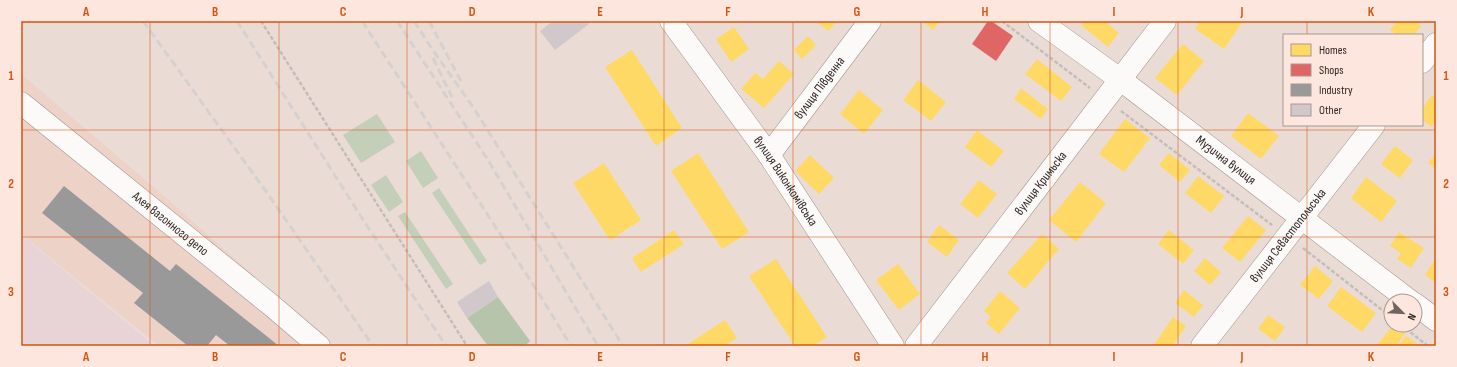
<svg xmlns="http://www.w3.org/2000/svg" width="1457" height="367" font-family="'Sofia Sans Condensed',sans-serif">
<rect width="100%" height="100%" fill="#ebdbd5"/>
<path fill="#edd2c8" d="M21,74L163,195L333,346H159L21,234Z"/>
<path fill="#e8d3d7" d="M21,235L154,346H21Z"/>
<path fill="#c4cfba" d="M377,114L395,142L361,163L343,135Z
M421,151L438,178L423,188L406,161Z
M386,175L403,202L389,212L371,185Z
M439,188L487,261L480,265L432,193Z
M405,212L453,284L446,289L398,216Z"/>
<path fill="#b5c4ab" d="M498,297L530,341L525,346H488L467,318Z"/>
<path fill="#ffd966" d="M815,21H836L829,31Z
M922,21H940L933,30Z
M1084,21H1104L1119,33L1108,47L1081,25Z
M1200,21H1243L1224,49L1195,29Z
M1397,21H1415L1421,26L1414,35H1397L1390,30Z
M734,27L749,49L731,62L716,39Z
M808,36L816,45L802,59L794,50Z
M1183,44L1204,61L1177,95L1155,78Z
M632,50L682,128L656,146L605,67Z
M1037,59L1072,87L1061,101L1025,74Z
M779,61L794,74L764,108L741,89L755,73L763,79Z
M918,80L946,102L931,121L903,100Z
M1021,88L1048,109L1041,119L1014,99Z
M859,90L883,110L864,134L840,114Z
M1432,95L1436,98V121L1431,127L1422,120V109Z
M1248,113L1279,136L1261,159L1231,136Z
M1125,119L1150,138L1124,172L1099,154Z
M977,130L1004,151L991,167L965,147Z
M1395,146L1413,160L1400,178L1381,164Z
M698,153L749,232L722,249L671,171Z
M1169,153L1190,170L1180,182L1159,165Z
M1436,153V169L1428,163Z
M810,155L834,178L819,194L795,171Z
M604,163L641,220L610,240L573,183Z
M1198,176L1224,196L1211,213L1185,193Z
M1366,177L1397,201L1381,222L1351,198Z
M979,180L997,194L978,218L960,204Z
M1080,182L1106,203L1076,242L1049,220Z
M1248,216L1266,230L1240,262L1222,248Z
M939,225L959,240L947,257L927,242Z
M674,230L684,244L641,272L632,258Z
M1169,230L1194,250L1183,264L1158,244Z
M1399,232L1424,248L1411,268L1397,259L1401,253L1390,246Z
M1042,234L1059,249L1025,289L1007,273Z
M1205,258L1221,272L1210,285L1194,271Z
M1436,258V283L1425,275Z
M776,259L827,337L813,346H795L749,276Z
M898,264L920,294L899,310L876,280Z
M1315,266L1333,281L1319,299L1300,285Z
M1341,287L1376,313L1362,332L1327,306Z
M1184,290L1203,305L1194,317L1175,303Z
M1000,291L1020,308L999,334L986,323L991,317L984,311Z
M1268,315L1285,327L1275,341L1258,329Z
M1173,317L1186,326L1173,346H1153Z
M725,320L737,338L724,346H685Z
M1393,325L1405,334L1396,346H1381L1378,344Z
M1406,336L1420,346H1402L1400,344Z"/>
<path fill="#e06666" d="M988,21H991L1013,36L996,61L972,44Z"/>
<path fill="#999" d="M64,186L170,271L176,264L279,346H230L216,335L207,346H188L134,303L143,293L42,213Z"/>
<path fill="#d0c8cb" d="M553,21H587L589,24L555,50L540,31Z
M489,281L498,297L467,318L457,302Z"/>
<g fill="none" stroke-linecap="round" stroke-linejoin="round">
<g stroke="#9f948f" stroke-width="23">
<g id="minor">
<path id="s1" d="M671,21L769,155L893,346"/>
<path id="s2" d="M1039,21L1121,80L1410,301"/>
<path d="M1422,62L1436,44"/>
<path id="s3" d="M21,103L271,305L319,346"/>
<path id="s4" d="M769,155L870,21"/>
<path d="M1415,304L1436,320"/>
<path id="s5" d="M916,346L1165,21"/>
<path id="s6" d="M1202,346L1374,125"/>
</g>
</g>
<path stroke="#c4bebb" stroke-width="2.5" stroke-dasharray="4 2" stroke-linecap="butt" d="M261,21L467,346
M1002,21L1090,88
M1121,111L1272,225
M1303,248L1391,317
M1401,325L1428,346"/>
<use href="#minor" stroke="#fcfaf9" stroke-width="22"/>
<path stroke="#d6d1cf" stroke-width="3" stroke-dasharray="8 4" stroke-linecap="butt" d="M143,21L270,197L373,346
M237,21L360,215L446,346
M362,21L541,297L571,346
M397,21L488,160L598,346
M414,21L432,49L473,107L623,346
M429,21L462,83
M433,58L452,97"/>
</g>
<path fill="none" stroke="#d5540e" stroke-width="1" stroke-opacity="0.55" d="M150,21V346M279,21V346M407,21V346M536,21V346M664,21V346M793,21V346M921,21V346M1050,21V346M1178,21V346M1307,21V35M1307,125V346M21,130H1436M21,237H1436"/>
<g text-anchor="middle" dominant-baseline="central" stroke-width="4" stroke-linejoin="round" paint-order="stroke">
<g font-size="13" fill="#2e2420" stroke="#fde6dd">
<text stroke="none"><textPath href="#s4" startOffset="84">вулиця Південна</textPath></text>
<text stroke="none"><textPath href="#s2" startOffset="233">Музична вулиця</textPath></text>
<text stroke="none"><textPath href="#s1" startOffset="197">вулиця Виконкомівська</textPath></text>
<text stroke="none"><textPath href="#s5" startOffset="205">вулиця Кримьска</textPath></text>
<text stroke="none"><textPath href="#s3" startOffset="192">Алея вагонного депо</textPath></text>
<text stroke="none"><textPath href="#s6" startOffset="140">вулиця Севастопольська</textPath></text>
</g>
</g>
<rect width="1457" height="367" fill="none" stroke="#fde6dd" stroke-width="44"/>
<rect x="1283" y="34" width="140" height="92" fill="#fde6dd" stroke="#aa9891"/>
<rect x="1291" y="44" width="20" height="12" fill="#ffd966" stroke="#aa9891"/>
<text x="1319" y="54" font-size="12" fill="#2e2420">Homes</text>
<rect x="1291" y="64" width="20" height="12" fill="#e06666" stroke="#aa9891"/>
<text x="1319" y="74" font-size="12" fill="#2e2420">Shops</text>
<rect x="1291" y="84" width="20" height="12" fill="#999999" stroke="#aa9891"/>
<text x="1319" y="94" font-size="12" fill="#2e2420">Industry</text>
<rect x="1291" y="104" width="20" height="12" fill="#d0c8cb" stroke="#aa9891"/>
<text x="1319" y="114" font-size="12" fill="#2e2420">Other</text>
<g transform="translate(1403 313) rotate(114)"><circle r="19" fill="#fde6dd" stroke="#aa9891"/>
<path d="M0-3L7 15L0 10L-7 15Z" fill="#70645f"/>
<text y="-6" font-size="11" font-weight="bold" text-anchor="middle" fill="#2e2420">N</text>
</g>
<rect x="22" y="22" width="1413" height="323" fill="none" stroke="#d5540e" stroke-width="1.5"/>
<g font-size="13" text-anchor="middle" font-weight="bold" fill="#d5540e">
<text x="86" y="16">A</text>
<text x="215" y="16">B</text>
<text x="343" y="16">C</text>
<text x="472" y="16">D</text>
<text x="600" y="16">E</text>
<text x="728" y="16">F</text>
<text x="857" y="16">G</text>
<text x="985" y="16">H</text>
<text x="1114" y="16">I</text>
<text x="1242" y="16">J</text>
<text x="1371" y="16">K</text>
<text x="11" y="80">1</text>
<text x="1446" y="80">1</text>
<text x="11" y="188">2</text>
<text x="1446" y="188">2</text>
<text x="11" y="296">3</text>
<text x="1446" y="296">3</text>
<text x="86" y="361">A</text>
<text x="215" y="361">B</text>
<text x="343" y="361">C</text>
<text x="472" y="361">D</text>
<text x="600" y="361">E</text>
<text x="728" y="361">F</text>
<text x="857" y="361">G</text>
<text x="985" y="361">H</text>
<text x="1114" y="361">I</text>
<text x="1242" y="361">J</text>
<text x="1371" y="361">K</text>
</g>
</svg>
